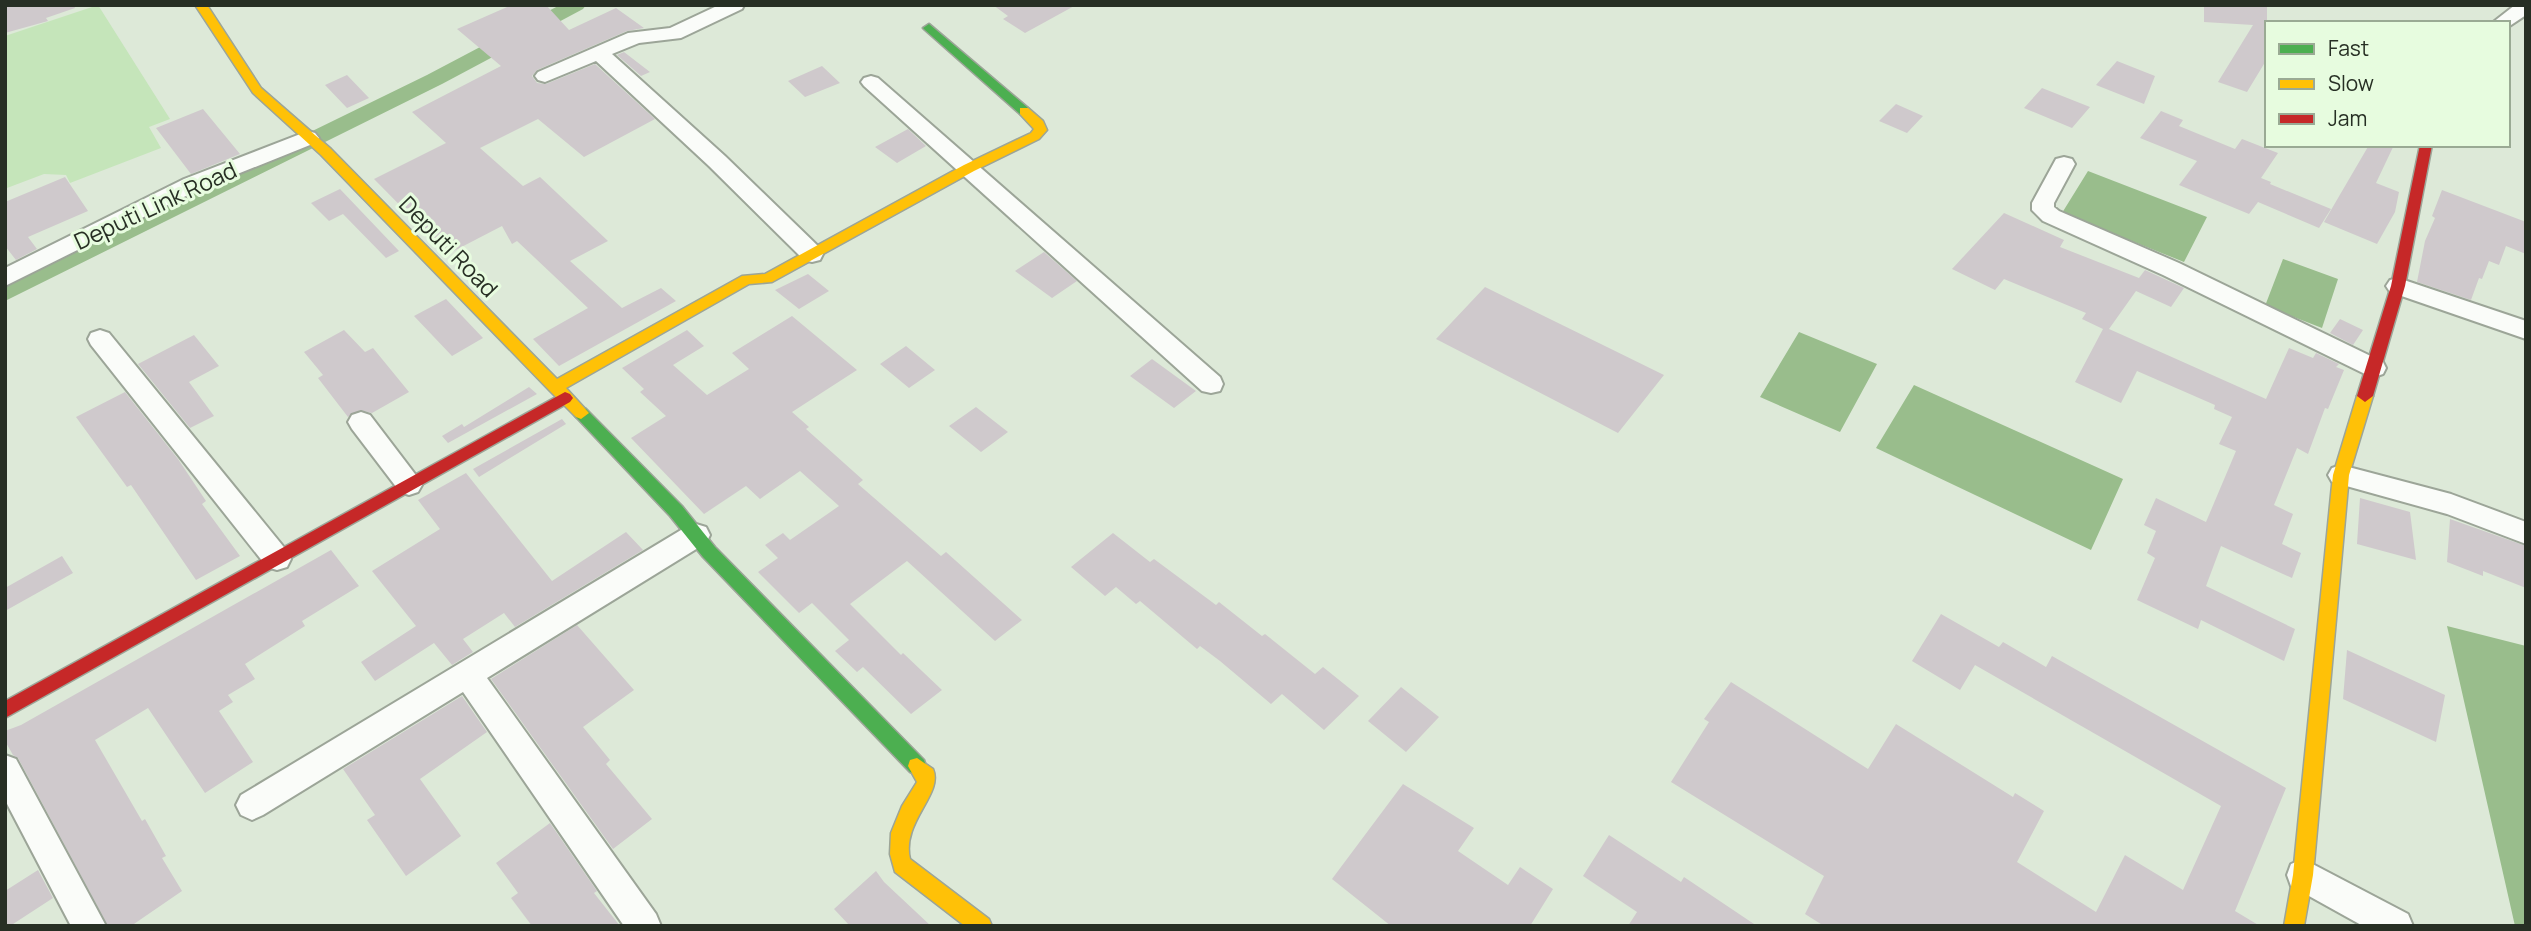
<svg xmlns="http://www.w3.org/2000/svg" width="2531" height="931" font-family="Manrope,sans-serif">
<rect width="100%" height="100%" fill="#dde9d8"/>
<path fill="#c5e5ba" d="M98,5L170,119L149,127L161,148L70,183L66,175L44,174L7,188L5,183V36Z"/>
<path fill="#99bd8c" d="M2088,171L2207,217L2184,262L2062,213Z
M2283,259L2338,279L2322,328L2265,306Z
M1799,332L1877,364L1840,432L1760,397Z
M1914,385L2123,479L2091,550L1876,448Z
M2447,626L2526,646V926H2515Z"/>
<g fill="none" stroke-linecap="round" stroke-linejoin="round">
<path fill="#99bd8c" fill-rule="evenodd" d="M560,5H586L583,9L442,84L5,301V281L427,75Z"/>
</g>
<path fill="#cfc9cc" d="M5,5H74L75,8L46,18L48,21L5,33Z
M512,5H546L569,30L616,8L644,28L627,31L537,70L532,76L537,83L546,84L595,64L655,119L584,157L538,119L480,148L523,186L540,177L608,241L570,261L622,308L661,288L676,301L559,366L533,339L588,308L517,241L512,244L502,226L448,254L374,179L446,143L412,112L501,66L457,29Z
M993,5H1076L1025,33L1003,19L1008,16Z
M2204,5H2267V59L2247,92L2218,82L2253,25L2204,22Z
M624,52L650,72L641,76L617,55Z
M2117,61L2155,76L2144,104L2096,85Z
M822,66L840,83L805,97L788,81Z
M347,75L369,98L347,108L325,85Z
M2042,88L2090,107L2072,128L2024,108Z
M1896,104L1923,116L1907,133L1879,121Z
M203,109L240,154L191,174L156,128Z
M2161,111L2183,120L2179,126L2235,149L2242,139L2278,153L2261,178L2271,182L2270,184L2331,209L2319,228L2258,202L2249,214L2179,185L2197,161L2140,138Z
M908,129L926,146L897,163L875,147Z
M2369,145H2394L2376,183L2399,192L2395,212L2377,244L2324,222Z
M65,177L88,211L28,237L37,249L16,260L5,246V202Z
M340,189L399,251L386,258L343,214L329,221L311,203Z
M2442,190L2526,222V254L2506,246L2499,265L2489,261L2482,279L2479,278L2471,300L2417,282L2425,241L2435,218L2432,216Z
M2004,213L2064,240L2060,247L2139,278L2145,270L2184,288L2171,307L2136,291L2109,329L2266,399L2289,348L2313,358L2316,353L2339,364L2336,367L2344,370L2328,409L2325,408L2308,454L2297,448L2274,505L2293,514L2282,544L2301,553L2292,578L2221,546L2206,586L2295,629L2284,661L2201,620L2198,629L2137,600L2155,558L2147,553L2156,531L2144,525L2156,498L2206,522L2236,451L2219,444L2232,417L2214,409L2215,405L2137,371L2121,403L2075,382L2103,329L2082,319L2086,313L2004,279L1995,290L1952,269Z
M1044,252L1077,281L1052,298L1015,271Z
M808,274L829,291L799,309L775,290Z
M1485,287L1664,375L1618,433L1436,339Z
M446,299L483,338L452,356L414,316Z
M792,316L857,370L792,412L809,427L806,429L863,480L858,484L941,556L946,552L1022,620L995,641L907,561L850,604L901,655L903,653L942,690L911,714L863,667L857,672L835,651L849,640L812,603L799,613L758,572L778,558L765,545L783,533L790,540L839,506L800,471L760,499L746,486L704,514L631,438L666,416L640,392L644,389L622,368L687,330L704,346L673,365L707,395L749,369L732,353Z
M2340,319L2363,330L2353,345L2330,333Z
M344,330L365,352L373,348L409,392L372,413L360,410L348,417L318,378L323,375L304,352Z
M194,335L219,366L189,382L214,416L190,428L138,364Z
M906,346L935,370L909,388L880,364Z
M1152,359L1196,391L1174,408L1130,376Z
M529,387L537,394L448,443L442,436L462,424L464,427Z
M125,392L178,459L206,501L202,504L240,556L196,580L131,485L127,487L76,417Z
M976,407L1008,432L981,452L949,426Z
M562,419L566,424L479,477L473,469Z
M466,473L552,581L626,532L643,550L515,627L504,613L463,639L473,652L452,665L434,643L375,681L361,662L416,626L372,571L440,529L418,500Z
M2360,498L2410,512L2416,560L2357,544Z
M2450,519L2526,546V588L2483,571V576L2447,562Z
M1113,533L1150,562L1154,559L1216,605L1219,602L1262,636L1265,634L1315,674L1323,667L1359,696L1324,730L1282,694L1271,704L1220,661L1200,646L1197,649L1140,601L1136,604L1116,587L1105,596L1071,567Z
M331,550L359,586L302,621L305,626L245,664L255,679L228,695L233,702L219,711L253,762L205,793L148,708L95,740L142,821L145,819L166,856L162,858L182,891L131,926H108L18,758L13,755L5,741V731L21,725Z
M62,556L73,573L5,611V588Z
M1941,614L1999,647L2003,642L2046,667L2052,656L2286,788L2235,911L2260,926H1824L1805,914L1824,876L1671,782L1709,722L1704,719L1731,682L1868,769L1896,724L2013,797L2015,793L2044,811L2017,862L2096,912L2125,855L2183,890L2221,806L1975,665L1960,690L1912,661Z
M577,625L634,690L583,727L610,760L606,764L652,819L613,849L491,679Z
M2347,650L2445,695L2436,742L2343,699Z
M1401,687L1439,717L1406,752L1368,721Z
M462,696L487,732L420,779L461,836L406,876L367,820L375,815L343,769Z
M1403,784L1474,828L1458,851L1508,885L1520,867L1553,889L1530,926H1391L1332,879Z
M550,823L597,891L594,893L620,926H532L511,898L518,893L496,863Z
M1609,835L1681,882L1684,877L1757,926H1628L1637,912L1583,876Z
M38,870L53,898L10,926H5V891Z
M876,871L884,882L931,926H850L834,909Z"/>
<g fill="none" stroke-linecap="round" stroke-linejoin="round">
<g stroke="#9ca598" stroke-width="4">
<path id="street" d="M719,5H744L742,9L681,38L639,43L612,54L725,156L820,248L823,254L820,260L812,262L804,260L709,166L596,61L545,82L538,80L535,76L538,72L628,33L670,28Z
M2515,5H2526V15L2508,27V23H2492Z
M871,76L878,78L1220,377L1223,384L1220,391L1211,393L1202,391L864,86L861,82L864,78Z
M308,131L315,133L319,138L315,143L200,189L5,286V268L184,179Z
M2064,157L2072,159L2075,164L2054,203V207L2059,211L2179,263L2383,362L2386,368L2383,374L2374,377L2365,374L2163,275L2043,221L2032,210V203L2056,159Z
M2398,278L2526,321V339L2390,292L2386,286L2390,280Z
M100,330L109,333L287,551L291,559L287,567L277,570L267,567L91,345L88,339L91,333Z
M361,412L370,415L418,478L422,485L418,492L409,495L400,492L352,429L348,422L352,415Z
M2341,465L2451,494L2526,522V544L2447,514L2332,482L2328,475L2332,468Z
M696,524L706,527L710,535L706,543L487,678L656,914L661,926H624L463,692L263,815L252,820L241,815L236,805L241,795L686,527Z
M5,755L16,759L106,926H71L5,800Z
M2303,859L2408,914L2413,926H2363L2291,886L2287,875L2291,864Z"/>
</g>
<g stroke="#9ca598" stroke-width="3">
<path id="fast" d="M929,24L1028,108V114H1020L925,30L923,28Z
M581,407L586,409L682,506L715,547L924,760L926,766L924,772L917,774L910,772L703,557L670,516L576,417L573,413Z"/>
</g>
<g stroke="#9ca598" stroke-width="3">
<path id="slow" d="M195,5H207L261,88L331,149L557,379L742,276L765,274L964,165L1031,133L1034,129L1020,114V108H1028L1043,121L1047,130L1039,139L974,171L772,282L749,284L566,388L589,413L581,419L576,417L550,391L321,155L253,93Z
M2365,390L2373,396L2349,475L2313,875L2304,926H2284L2293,875L2333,475L2357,396Z
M917,758L933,769C944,794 901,822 910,859L989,919L992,926H965L895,872L890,854L891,833L902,806L917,782L908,766L910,760Z"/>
</g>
<g stroke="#9ca598" stroke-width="3">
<path id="jam" d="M2420,145H2432L2405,286L2373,396L2365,402L2357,396L2391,286Z
M565,392L570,394L573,398L570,402L5,718V701Z"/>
</g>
<use href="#street" fill="#fafcf9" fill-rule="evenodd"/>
<use href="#fast" fill="#4caf50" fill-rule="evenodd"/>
<use href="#slow" fill="#ffc107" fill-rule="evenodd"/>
<use href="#jam" fill="#c62828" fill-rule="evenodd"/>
</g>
<g text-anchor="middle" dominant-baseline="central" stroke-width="6" stroke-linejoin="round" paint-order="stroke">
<g font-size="23" fill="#272f24" stroke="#e7fcdf">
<text transform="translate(155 205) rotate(-25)">Deputi Link Road</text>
<text transform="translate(449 246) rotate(46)">Deputi Road</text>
</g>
</g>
<rect width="2531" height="931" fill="none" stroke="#272f24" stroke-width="14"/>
<rect x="2265" y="21" width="245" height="126" fill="#e7fcdf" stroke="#9aaa94" stroke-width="2"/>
<rect x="2279" y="44" width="35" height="10" fill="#4caf50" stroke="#9aaa94" stroke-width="2"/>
<text x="2328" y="56" font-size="21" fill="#272f24">Fast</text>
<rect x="2279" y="79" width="35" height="10" fill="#ffc107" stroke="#9aaa94" stroke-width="2"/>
<text x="2328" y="91" font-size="21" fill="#272f24">Slow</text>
<rect x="2279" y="114" width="35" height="10" fill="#c62828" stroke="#9aaa94" stroke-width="2"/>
<text x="2328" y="126" font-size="21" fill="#272f24">Jam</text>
</svg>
